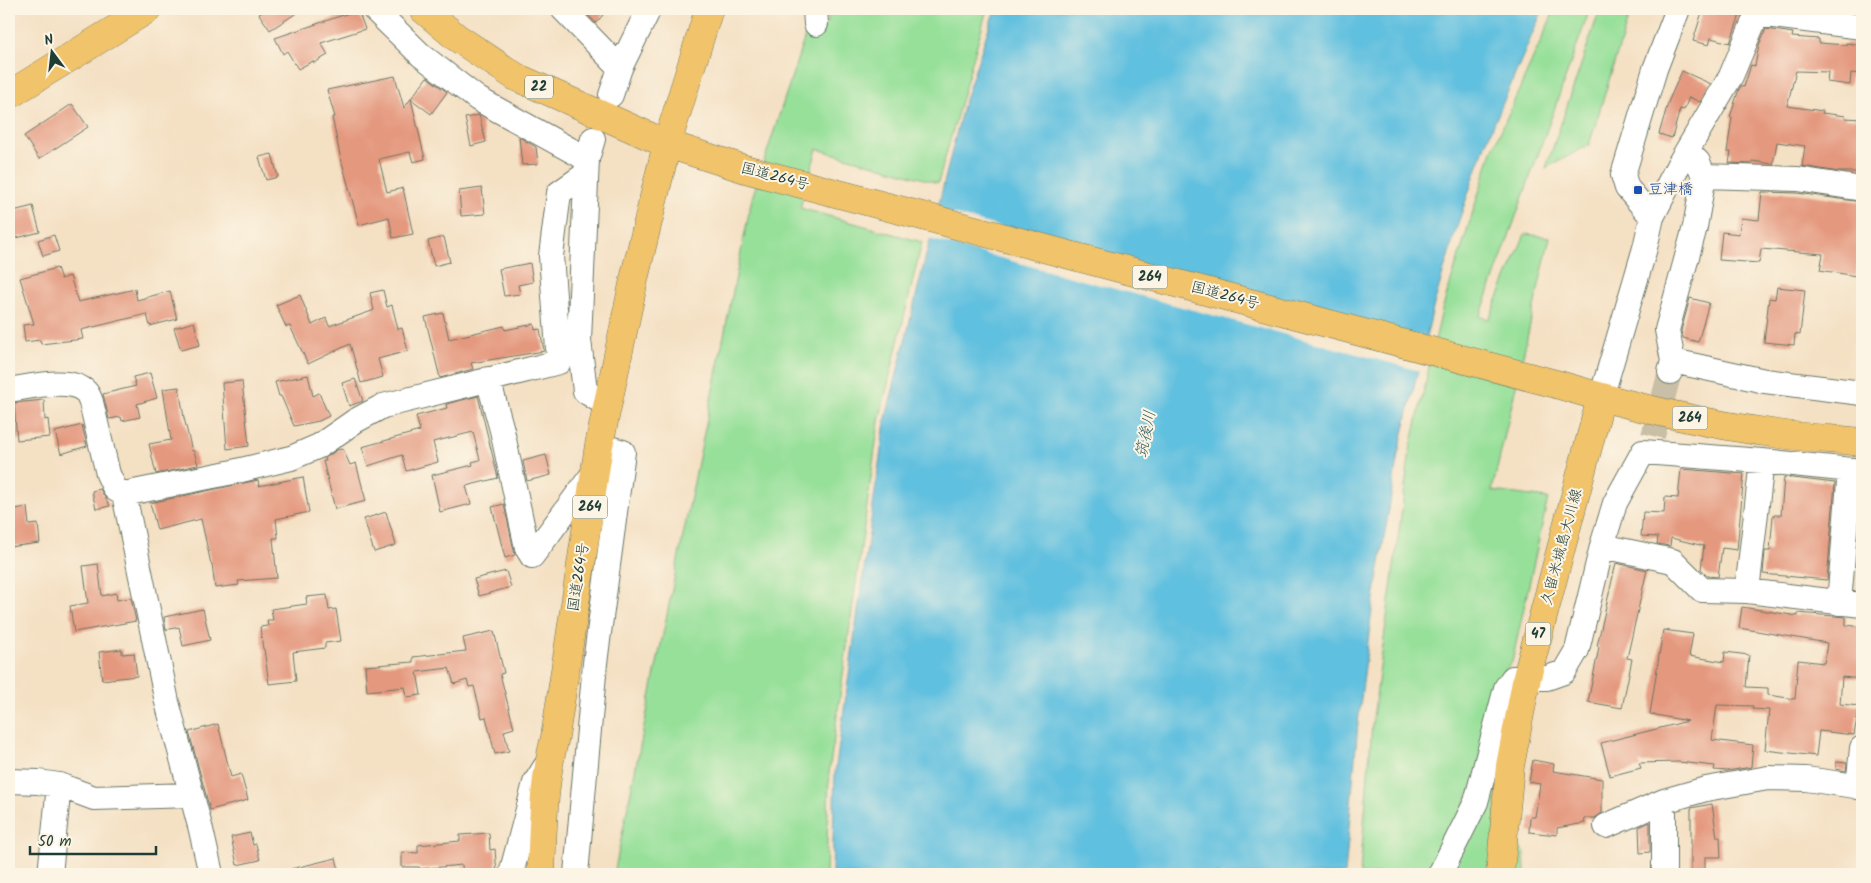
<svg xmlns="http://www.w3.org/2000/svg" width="1871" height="883" font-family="Kalam,'Klee One',sans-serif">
<rect width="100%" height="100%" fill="#fcf5e5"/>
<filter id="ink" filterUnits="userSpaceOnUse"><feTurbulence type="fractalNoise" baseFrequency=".02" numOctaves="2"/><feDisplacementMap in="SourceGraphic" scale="10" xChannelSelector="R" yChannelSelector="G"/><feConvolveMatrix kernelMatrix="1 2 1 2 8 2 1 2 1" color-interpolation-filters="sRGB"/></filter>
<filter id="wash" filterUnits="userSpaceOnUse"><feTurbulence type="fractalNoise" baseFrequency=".0096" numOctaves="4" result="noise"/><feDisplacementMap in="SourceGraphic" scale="20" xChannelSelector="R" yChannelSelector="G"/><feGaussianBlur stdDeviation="1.12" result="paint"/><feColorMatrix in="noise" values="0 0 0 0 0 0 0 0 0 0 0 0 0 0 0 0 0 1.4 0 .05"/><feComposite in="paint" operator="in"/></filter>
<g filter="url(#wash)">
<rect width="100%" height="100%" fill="#f4e0c3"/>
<path fill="#97e09a" stroke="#5b8e67" d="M828,9H987L938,183L817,149L800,208L922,242L879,421L829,773L826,874H614L752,198L806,33L828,23Z
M1555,9H1590L1480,317L1489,319L1525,234L1550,237L1492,491L1548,498L1512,662L1500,677L1474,784L1432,874H1360L1372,725L1410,451L1442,310L1492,151Z
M1600,9H1631L1589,145L1546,168Z
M1500,754L1491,874H1449Z
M1513,837L1524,853L1525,874H1510Z"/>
<path fill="#61c0df" stroke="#407e8a" d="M995,9H1543L1485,145L1457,226L1434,304L1398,454L1371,617L1358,723L1345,874H832L835,773L885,422L963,106Z"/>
<path fill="#f4e0c3" d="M934,209L1428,342L1420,371L926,238Z"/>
<g id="blocks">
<path fill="#e4987e" d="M268,9H303L270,30L259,14Z
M582,9H608L596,23Z
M1703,9H1742L1730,43L1711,38L1709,45L1693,41Z
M358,10L365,29L321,43L328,55L314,63L313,61L298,69L287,51L283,54L275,38Z
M1766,29L1793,33L1792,37L1819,39V43L1846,45V43L1862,45V74L1851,73L1850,85L1827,82L1828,72L1796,71L1787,106L1823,111L1822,113L1846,116L1845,118L1862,119V172H1839L1802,166L1805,146L1777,142L1773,164L1752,161L1751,164L1729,163L1731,152H1727L1732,117H1730L1739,89L1741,86L1744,87L1751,65L1755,66L1759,45Z
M1682,71L1711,84L1700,102L1689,97L1684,110L1680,109L1672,138L1659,134L1669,100Z
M395,76L404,108L427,77L447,92L431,114L411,99L425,159L413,162L410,152L379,159L387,192L403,188L413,234L393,238L389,217L359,225L340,155L332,117H335L327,90Z
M72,104L88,127L39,159L24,136Z
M479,115L486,142L471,146L465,118Z
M519,137L536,147L538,164L522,165Z
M272,154L278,177L266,180L259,157Z
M482,188L485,214L461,216L459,191Z
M1762,192L1797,193L1862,202V239L1856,276L1820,270L1823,254L1761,249L1759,263L1719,260L1722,232L1739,234L1741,218L1759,220Z
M33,206L40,232L9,240V212Z
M54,235L59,251L43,256L38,240Z
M444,237L450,262L434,266L428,241Z
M530,263L533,282L518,285L520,294L504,296L499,269Z
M57,268L61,279L70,276L78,302L135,289L137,300L170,291L177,319L150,326L147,314L81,330L83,339L41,344L40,340L25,342L23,325L34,324L20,278Z
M1777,287L1805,290L1800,335L1795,334L1794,345L1764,342L1769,298L1775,299Z
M383,290L387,307L392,305L398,329L402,328L408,351L378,359L383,377L361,383L350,344L308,364L290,326L286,327L276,305L300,295L312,325L326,318L329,326L372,311L374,310L370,293Z
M1690,298L1709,303L1698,342L1683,338L1681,331Z
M443,313L449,339L504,326L505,330L534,324L535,330L540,329L544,351L471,363L473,369L440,378L425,317Z
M194,322L200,345L181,350L174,328Z
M150,373L157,398L137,404L140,417L122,421L121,417L109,419L103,394L136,386L133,377Z
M308,375L313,396L319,393L329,416L319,421L294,426L281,396H279L275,382Z
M355,379L363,401L349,406L342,383Z
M242,381L249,446L227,449L222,383Z
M179,387L184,418L192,451H194L198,465L156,474L149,444L171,440L163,389Z
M478,396L498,478L466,486L471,504L440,512L432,475L473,465L472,462L480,460L473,432L433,442L438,462L406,471L402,455L368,466L362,447L420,431L416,416L447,408L446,404Z
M44,400L45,420L48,419L50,437L17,440L14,403Z
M82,425L87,446L61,454L55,432Z
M343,449L350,465L356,463L366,501L335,509L323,461H326L325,458L337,450Z
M546,455L551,475L527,481L523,461Z
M1681,469L1744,474L1737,550L1722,548L1718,577L1708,576L1701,569L1704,546L1671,538L1670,546L1657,544L1658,537L1641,536L1643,512L1664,513L1665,497L1678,498Z
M303,477L309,512L276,519L278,538H273L277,578L238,581L239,585L215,588L212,564H211L201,519L157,530L150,503L258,480L259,486Z
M1784,477L1835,483L1827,580L1763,574L1765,551H1770L1773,515H1781Z
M100,489L110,506L96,509L92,491Z
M504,504L515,555L505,558L492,507Z
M27,507L29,525L38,524L40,543L9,547V510Z
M386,512L396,545L374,552L364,519Z
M1860,517H1862V545L1858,544Z
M1616,563L1647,570L1627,658L1632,659L1622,708L1588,702L1599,647L1597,646Z
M98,564L102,596L116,593L117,600L131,598L136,621L74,632L70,606L88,603L83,566Z
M506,571L511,587L479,596L474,579Z
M327,595L329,610L336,609L341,641L325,643V648L293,652L296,681L269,684L264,649H263L260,627L268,626L267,620H273L271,609L307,604L306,597Z
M1742,607L1798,616V613L1846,617V625L1862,627V679L1842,677L1840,704L1859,706L1854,735L1819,731L1816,756L1765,750L1769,710L1752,709L1753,706L1717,705L1712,740L1753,745L1751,767L1727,771L1714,770L1715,766L1679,762L1639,763L1641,768L1610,776L1601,743L1688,721L1650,714L1663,630L1693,634L1689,656L1724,662L1725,652L1749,655L1746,687L1768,688V695L1795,699L1798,660L1824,663L1827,643L1739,628Z
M203,609L210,640L183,646L179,627L166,630L164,617Z
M494,631L504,673L500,674L514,728L504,731L509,751L495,754L486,717L482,718L474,686L469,687L467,680L454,684L449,668L417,672L421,695L407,697L405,687L367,691L365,666L413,662V657L466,651L463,638Z
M122,649V654L134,653L137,676L102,680L99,652Z
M218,724L231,777L241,774L248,800L210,810L189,732Z
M1533,760L1554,764L1553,771L1602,779V813L1595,818H1584L1585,823L1557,828V835L1529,832L1530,817H1535L1540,784L1529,782Z
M1836,762L1847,763L1846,771L1836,769Z
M1712,804L1717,837H1720L1721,857H1705V874H1691V808Z
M1650,822V852L1640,853L1639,827Z
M250,833L253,845L256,844L260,860L237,865L231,837Z
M489,833L490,850L495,849L497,874H463L462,865L420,869L419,867H402V852L418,853V845L460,841V835Z
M336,858L340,874H292L291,869Z"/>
</g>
</g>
<g filter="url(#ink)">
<use href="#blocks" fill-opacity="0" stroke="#6a7666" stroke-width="1"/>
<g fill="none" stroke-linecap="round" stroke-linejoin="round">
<path stroke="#c9bfa6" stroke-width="24" stroke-dasharray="24 12" stroke-linecap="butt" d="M1653,436L1670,372"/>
<g stroke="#6a7666" stroke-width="26">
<path id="minor" d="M374,9L421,55L478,99L587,159
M563,9L620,68
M815,9L816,24
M1757,14L1862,27
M611,95L620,68L649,9
M593,139L587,159L579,340L585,391L608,406
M1704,176L1798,179L1862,189
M1652,217L1627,188L1623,175L1655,69L1678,9
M1673,361L1765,381L1862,393
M1670,372L1673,361L1667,330L1695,227L1704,176L1698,162L1687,151
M488,379L502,430L527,548L532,556L596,470
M9,390C28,387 71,376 86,392C88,394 90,399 91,402L108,474L115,489L124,494L233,472L291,458L319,446L355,421L383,406L559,362L551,256L559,193L586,174
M1601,398L1645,248L1652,217L1679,164L1731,76L1759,9
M124,494L167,702L201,830L211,874
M1602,546L1673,561L1702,590L1747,591L1862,605
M1747,591L1762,461
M1839,603L1850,470
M9,781L38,782L59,785L94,798L191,795
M1858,787L1862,748
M1606,826L1664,801L1706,789L1768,778L1806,779L1862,787
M50,874L59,785
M511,874L535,783L545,767
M576,874L595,663L623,452L599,445
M1440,874L1476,802L1506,688L1513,678H1547L1564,672L1577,650L1602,546L1615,503L1643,452L1762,461L1862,471
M1664,874V801"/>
</g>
<g stroke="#6a7666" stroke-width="29">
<path id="major" d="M423,9L456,37L516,77L667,144L709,9
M9,95L148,9
M1500,874L1510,766L1527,677L1601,398"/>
</g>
<g stroke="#6a7666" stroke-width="29">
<path id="highway" d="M541,874C543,828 543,782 555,737L599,445L635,275L667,144L745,169L1556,384C1629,406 1704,424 1779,434C1806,438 1835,439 1862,442"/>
</g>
<use href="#minor" stroke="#fff" stroke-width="24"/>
<use href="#major" stroke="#f1c36a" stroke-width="28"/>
<use href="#highway" stroke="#f1c36a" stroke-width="28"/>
</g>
</g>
<rect fill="#1a4fb4" stroke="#fcf5e5" stroke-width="2" x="1633" y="185" width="10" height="10" rx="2.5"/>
<g text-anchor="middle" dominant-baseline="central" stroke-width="4" stroke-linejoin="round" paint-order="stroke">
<g fill="#fcf5e5" stroke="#617469" stroke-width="1">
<rect x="525" y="75.5" width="28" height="23" rx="4"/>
<rect x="1132.5" y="265.5" width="35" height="23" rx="4"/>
<rect x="1672.5" y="406.5" width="35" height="23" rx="4"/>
<rect x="572.5" y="495.5" width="35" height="23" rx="4"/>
<rect x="1525.5" y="622.5" width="25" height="23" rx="4"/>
</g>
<g font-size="14" font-weight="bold" fill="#1f3d34">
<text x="539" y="87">22</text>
<text x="1150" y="277">264</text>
<text x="1690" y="418">264</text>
<text x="590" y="507">264</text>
<text x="1538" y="634">47</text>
</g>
<g font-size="15" fill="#1f3d34" stroke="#fcf5e5">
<text transform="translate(775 177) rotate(15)">国道264号</text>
<text transform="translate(1225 296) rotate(15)">国道264号</text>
<text transform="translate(1562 547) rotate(-75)">久留米城島大川線</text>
<text transform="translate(579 577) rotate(-81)">国道264号</text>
</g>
<g font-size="15" fill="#164399" stroke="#fcf5e5" text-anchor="start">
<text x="1648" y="190">豆津橋</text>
</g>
<g font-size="16" font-style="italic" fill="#305e5f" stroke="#fcf5e5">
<text transform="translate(1146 434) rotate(-79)">筑後川</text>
</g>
</g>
<rect width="1871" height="883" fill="none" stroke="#fcf5e5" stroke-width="30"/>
<g transform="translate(52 52) rotate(345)" stroke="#fcf5e5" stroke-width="4" paint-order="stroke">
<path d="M0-4L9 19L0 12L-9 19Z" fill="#1f3d34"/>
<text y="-8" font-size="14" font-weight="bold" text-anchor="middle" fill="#1f3d34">N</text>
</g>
<path d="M30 846v8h126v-8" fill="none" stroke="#1f3d34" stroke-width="2.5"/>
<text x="38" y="846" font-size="15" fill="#1f3d34" stroke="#fcf5e5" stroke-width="4" paint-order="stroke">50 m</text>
</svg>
